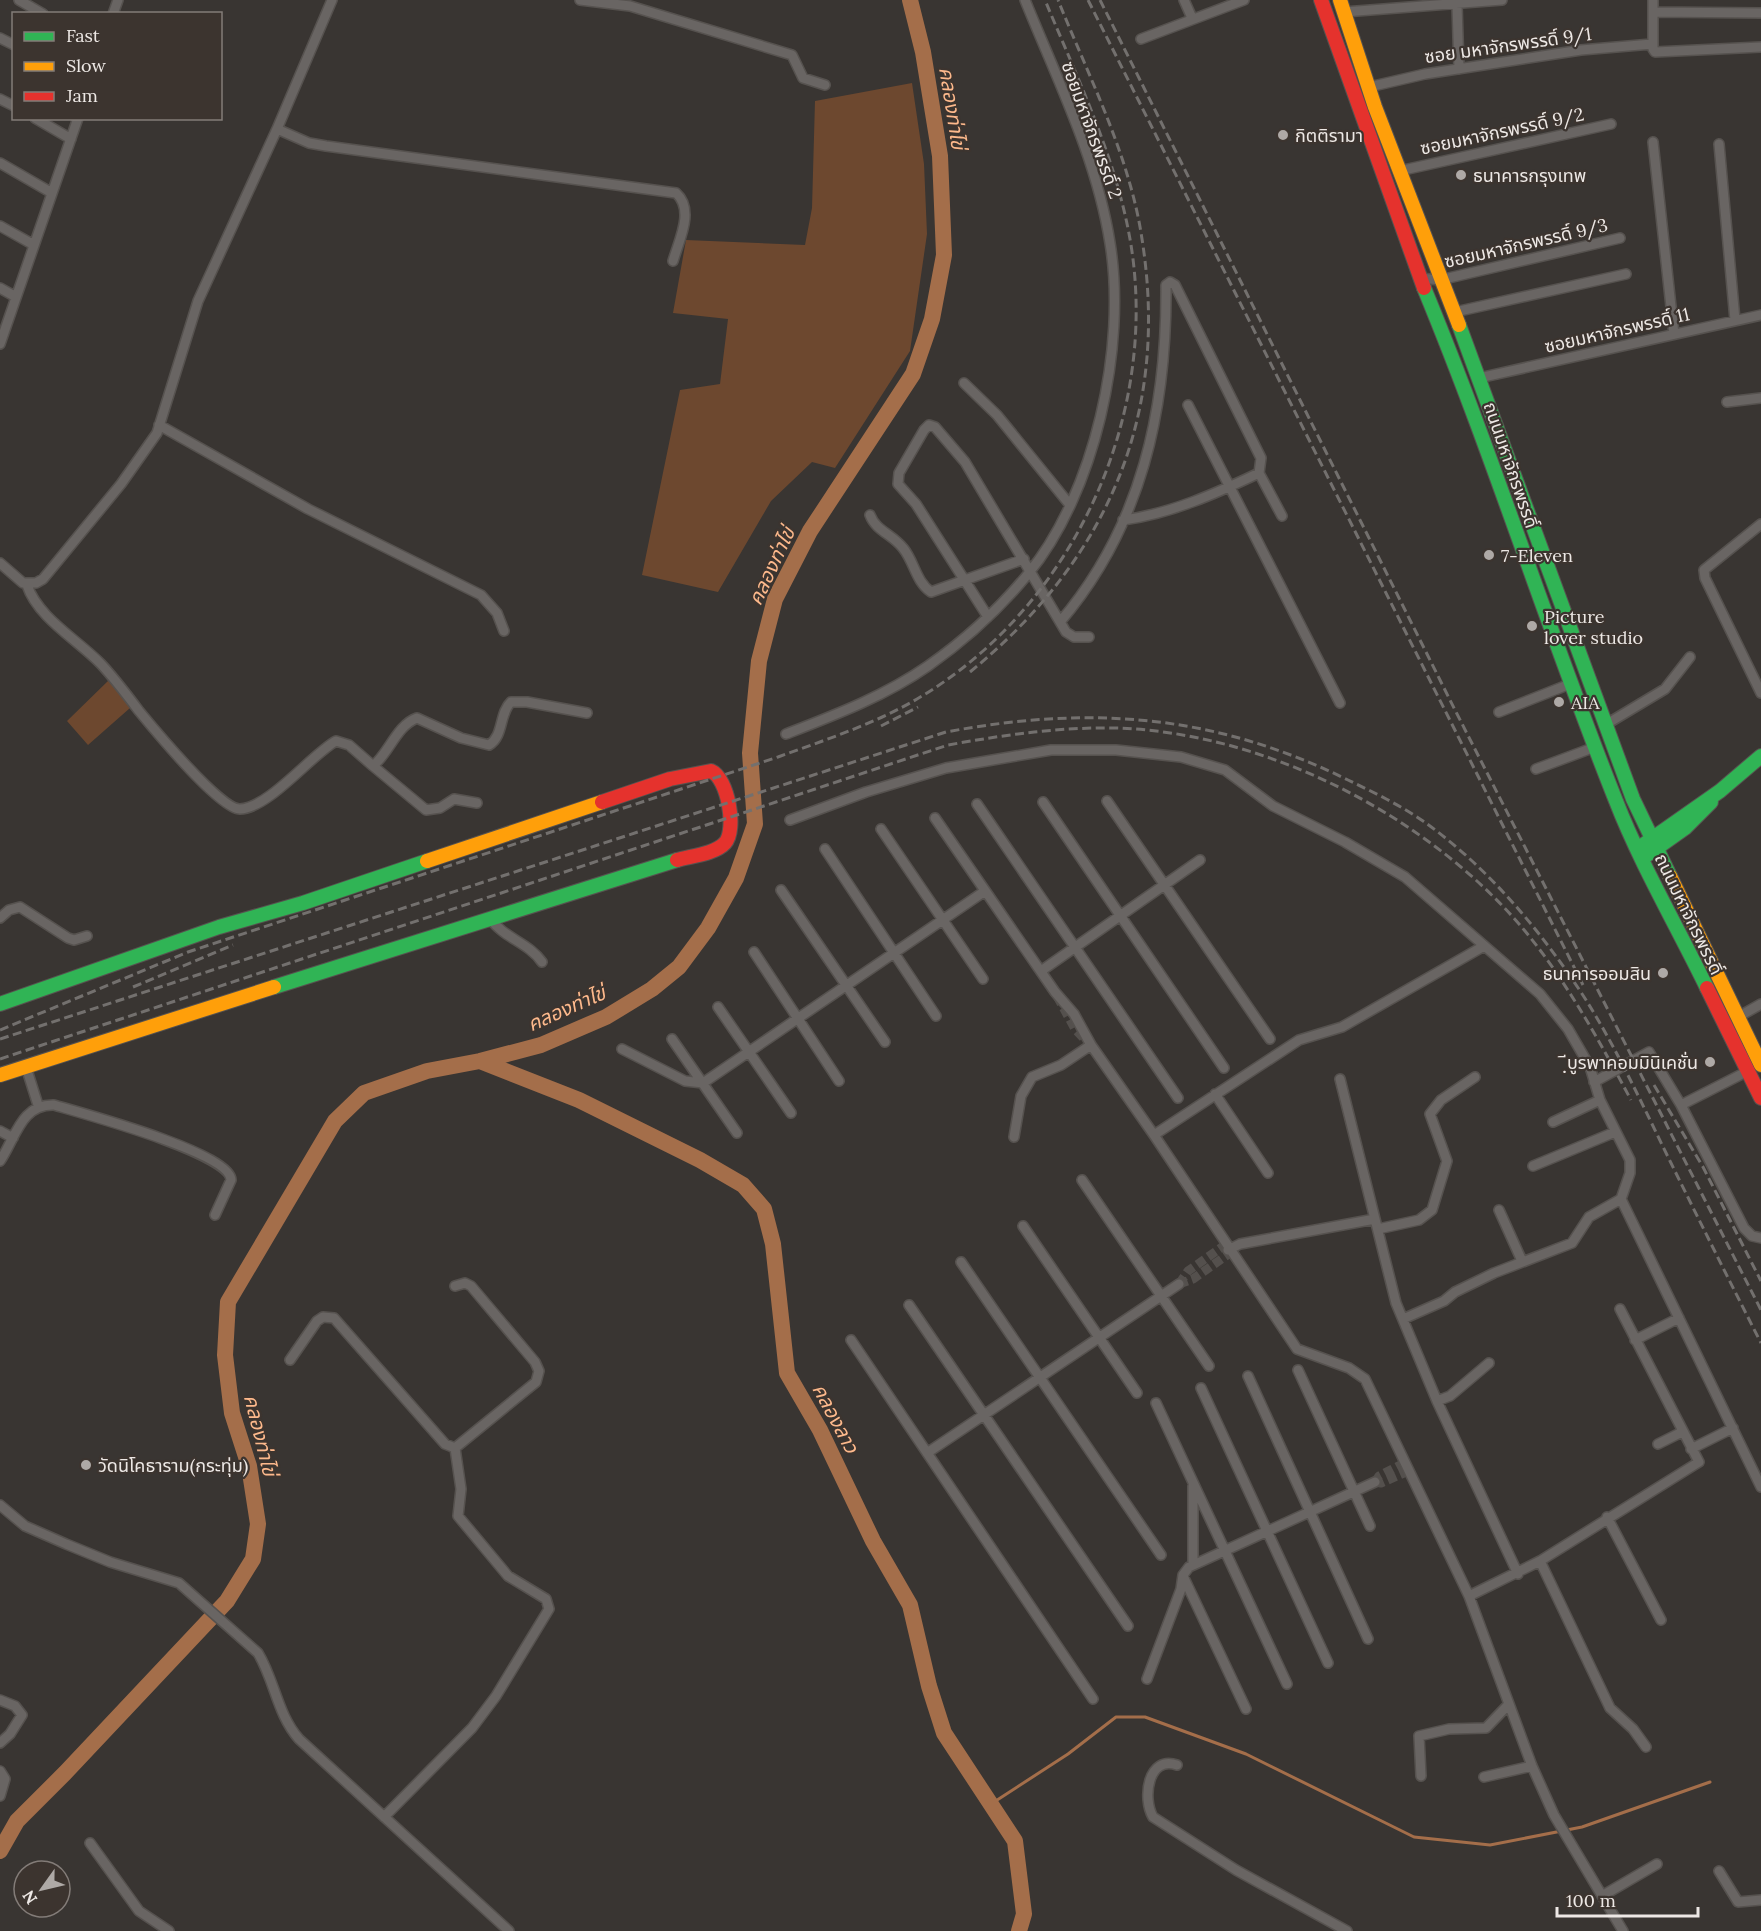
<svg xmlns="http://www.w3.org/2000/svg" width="1761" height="1931" font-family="Lora,'Noto Sans Thai',serif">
<rect width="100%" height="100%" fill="#393532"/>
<path fill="#6d482f" d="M912,83L924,164L927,234L910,351L835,468L812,462L771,501L718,592L642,575L680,390L720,384L728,319L673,313L686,240L805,245L812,208L815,101Z
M109,680L130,708L88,745L67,721Z"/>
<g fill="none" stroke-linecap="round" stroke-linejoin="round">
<path stroke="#a46e4a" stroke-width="3" d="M991,1804L1068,1754L1116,1717H1145L1246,1754L1414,1837L1490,1845L1582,1827L1710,1782"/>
<path stroke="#a46e4a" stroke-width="16" d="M480,1061L579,1100L700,1160L743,1185L764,1209L773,1244L787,1373L820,1430L873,1541L910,1605L929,1686L944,1733L1015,1841L1024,1914L1019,1931
M0,1851L17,1821L65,1773L227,1601L253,1559L258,1524L249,1466L232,1413L225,1355L228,1302L335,1121L364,1093L427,1071L480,1061L541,1045L606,1017L652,989L679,967L708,928L736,878L755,824L750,753L759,661L775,599L810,531L913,374L932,319L944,255L940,156L923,52L910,0"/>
<path stroke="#54504d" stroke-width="9" stroke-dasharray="9 4.5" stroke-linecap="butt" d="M1057,996L1075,1029L1089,1044
M1179,1284L1188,1271L1225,1245
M1179,1284L1193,1279L1230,1253
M1375,1482L1381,1483L1411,1470
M1375,1482L1379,1476L1406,1462"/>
<g stroke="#56524f" stroke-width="12">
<path id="street" d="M19,0L43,14
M580,0L630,6L792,55L803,78L825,85
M1184,0L1192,18
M1653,0V49L1655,52L1761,47
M1457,5L1459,69
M1344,12L1502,0
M1654,12L1761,13
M113,14L118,0
M0,38L14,45
M1141,39L1244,0
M1369,87L1425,74L1581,50L1652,44
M0,99L14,106
M35,118L71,139
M277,129L309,143L326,146L676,193C695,210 679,240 673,261
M1653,142L1674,334
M1719,144L1735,320
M0,163L52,193
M1399,171L1611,124
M0,226L34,245
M1420,278L1440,280L1620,238
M0,288L16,297
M1455,312L1626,274
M0,344L78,118
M1479,378L1761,315
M964,383L997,415L1070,505
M1727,402L1761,398
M1188,405L1340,703
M159,425L308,509L481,595L497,613L504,631
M1259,473L1282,516
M870,515C876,531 892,534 903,548C914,561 916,582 931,592L1024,559
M1761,524L1704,570L1705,578L1761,693
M0,563L23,583H36L43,579L121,484L157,433L198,301L277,129L332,0
M27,585C38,618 78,640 101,664C115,679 127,695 139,711C153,728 221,810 240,809C269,808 312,754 336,741L349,745L373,766C389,753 397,725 417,718L461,738L489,745C504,736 499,713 511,702H527L587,713
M988,617L916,504L898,484L899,473L924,430L929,425L935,427L965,462L1066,632L1074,637H1089
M1060,622C1142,526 1167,409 1166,285L1170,282L1175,285L1261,458L1259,473C1217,493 1170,514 1123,520
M1499,712L1570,684
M1605,725L1665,689L1690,657
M786,734C835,715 885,696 928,666C965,640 1000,608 1028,574C1095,493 1127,346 1110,243C1097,159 1057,79 1025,0
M373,766L426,810L440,808L454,799L477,803
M1536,769L1595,747
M1107,801L1270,1039
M1043,802L1224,1068
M977,804L1178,1098
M935,818L1055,992L1074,1014L1091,1045L1154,1135L1297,1349L1349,1368L1365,1379L1469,1596L1532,1766L1554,1815L1623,1931
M790,820L866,792L946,768L1051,750H1116L1181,757L1225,770L1273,806L1345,842L1405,877L1540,994L1568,1029L1590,1067L1600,1100L1630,1160V1173L1621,1199L1761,1487
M881,829L983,979
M825,849L936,1016
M781,890L885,1042
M0,918L9,910L20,907L68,938L74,940L87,936
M490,918C503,938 528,942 542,962
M754,952L839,1081
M1041,971L1200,860
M718,1007L791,1113
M1738,1017L1761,1004
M672,1039L737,1133
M622,1049L685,1081L703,1083L985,891
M26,1067L38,1105
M1340,1079L1396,1303L1437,1401L1518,1574
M1594,1082L1649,1052L1681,1105L1748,1071
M1215,1094L1268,1173
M1681,1105L1744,1228L1752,1236L1761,1238
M1553,1122L1600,1100
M0,1131L13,1138
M1154,1135L1299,1040L1342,1027L1484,946
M1014,1137L1021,1096L1032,1077L1061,1065L1091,1045
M0,1161C16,1137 21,1104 54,1105C81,1113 231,1153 231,1180L215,1215
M1533,1166L1615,1132
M1082,1180L1209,1366
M1499,1210L1522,1261
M1023,1226L1137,1393
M1378,1229L1419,1220L1432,1210L1447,1161L1430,1114L1441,1100L1475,1077
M1228,1250L1240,1244L1375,1219
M961,1262L1161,1555
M455,1286L465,1283L471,1286L535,1362L539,1371L536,1382L455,1448
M909,1305L1128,1626
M1403,1319L1444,1301L1455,1292L1494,1273L1572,1243L1589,1217L1621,1199
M851,1340L1093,1699
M1635,1340L1679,1318
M290,1360L317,1321L323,1317L334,1318L445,1444L455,1448
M1298,1370L1370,1526
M1248,1376L1368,1639
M1201,1388L1328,1663
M1437,1401L1450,1396L1489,1363
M1156,1403L1287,1684
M1658,1444L1682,1432
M1691,1449L1733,1428
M927,1453L1179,1284
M0,1505L25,1526L66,1544L110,1562L179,1583L258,1653C275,1681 277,1714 299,1739L509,1931
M1607,1517L1661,1620
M1540,1561L1610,1708L1633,1729L1646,1747
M1193,1565V1486
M1183,1576L1246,1709
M1469,1596L1540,1561L1699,1462L1620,1309
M1147,1679L1181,1589L1183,1575L1189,1567L1375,1482
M0,1700L15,1706L22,1715L10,1734L0,1743
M1177,1765C1148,1755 1142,1798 1153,1817L1236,1870L1347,1931
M0,1771L5,1779L0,1796
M1421,1776L1419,1736L1449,1729L1486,1728L1508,1705
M1484,1777L1532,1766
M384,1817L472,1728L496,1696L549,1609L546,1599L508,1576L458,1516L461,1489L455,1448
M90,1843L139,1911L169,1931
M1719,1871L1738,1902L1761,1900
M1602,1896L1657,1864"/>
</g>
<g stroke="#56524f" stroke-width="16">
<path id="fast" d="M1424,288C1494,457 1548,631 1616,801C1640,863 1678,928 1707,988
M1459,325L1633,799L1670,876
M1643,845L1720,791L1761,756
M1647,855L1685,828L1711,802
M274,987L677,860
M0,1004L219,927L303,903L427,861"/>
</g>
<g stroke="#56524f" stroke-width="16">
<path id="slow" d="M1340,0L1375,107L1459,325
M427,861L602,802
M1670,876L1761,1065
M0,1075L274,987"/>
</g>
<g stroke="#56524f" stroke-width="16">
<path id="jam" d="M1321,0L1424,288
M602,802L670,779L711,771C728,778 737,830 725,843C715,854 691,856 677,860
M1707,988L1761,1098"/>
</g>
<use href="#street" stroke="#696563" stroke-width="9"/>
<use href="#fast" stroke="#30b455" stroke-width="14"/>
<use href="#slow" stroke="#ff9f0a" stroke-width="14"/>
<use href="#jam" stroke="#e5322d" stroke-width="14"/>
<path stroke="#73706e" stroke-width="3" stroke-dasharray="9 4.5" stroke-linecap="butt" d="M1088,0L1583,985
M1100,0L1455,710L1761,1310
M970,672C1107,560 1170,416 1142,239C1130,157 1089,77 1058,0
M881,726L918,707
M133,987L233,945
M0,1030L188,952L778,757C825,740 874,724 917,699C1071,609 1159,420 1131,245C1117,159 1078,80 1045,0
M0,1039L946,732C1091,705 1214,714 1348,780C1373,792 1400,805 1423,821C1488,867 1543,933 1586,1000C1618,1051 1643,1106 1670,1161C1700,1222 1730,1282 1761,1343
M0,1059L948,745C1004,735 1058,727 1115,728C1265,732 1429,816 1525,931C1567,982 1600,1042 1631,1100
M1654,1085L1703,1167L1761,1281"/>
</g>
<g fill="#aea9a6" stroke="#3c342f" stroke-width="2">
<circle cx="1283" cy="135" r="6"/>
<circle cx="1461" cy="175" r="6"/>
<circle cx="1489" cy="555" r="6"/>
<circle cx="1532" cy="626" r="6"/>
<circle cx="1559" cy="702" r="6"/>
<circle cx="1663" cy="973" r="6"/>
<circle cx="1710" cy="1062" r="6"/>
<circle cx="86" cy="1465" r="6"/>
</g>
<g text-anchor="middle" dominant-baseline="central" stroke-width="4.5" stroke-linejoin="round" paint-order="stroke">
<g font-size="18" fill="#ede8e5" stroke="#3c342f">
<text transform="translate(1508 45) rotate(-8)">ซอย มหาจักรพรรดิ์ 9/1</text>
<text transform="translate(1092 130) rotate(70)">ซอยมหาจักรพรรดิ์ 2</text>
<text transform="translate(1502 131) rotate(-12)">ซอยมหาจักรพรรดิ์ 9/2</text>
<text transform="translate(1526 243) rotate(-13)">ซอยมหาจักรพรรดิ์ 9/3</text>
<text transform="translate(1617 330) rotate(-13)">ซอยมหาจักรพรรดิ์ 11</text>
<text transform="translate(1511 465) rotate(71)">ถนนมหาจักรพรรดิ์</text>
<text transform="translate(1689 914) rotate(64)">ถนนมหาจักรพรรดิ์</text>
</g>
<g font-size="18" fill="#ede8e5" stroke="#3c342f" text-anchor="start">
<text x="1295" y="135">กิตติรามา</text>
<text x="1473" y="175">ธนาคารกรุงเทพ</text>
<text x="1501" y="555">7-Eleven</text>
<text x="1544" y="616">Picture<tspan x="1544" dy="21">lover studio</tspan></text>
<text x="1571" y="702">AIA</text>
<text x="1651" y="973" text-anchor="end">ธนาคารออมสิน</text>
<text x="1698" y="1062" text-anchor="end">ฺีบูรพาคอมมินิเคชั่น</text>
<text x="98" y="1465">วัดนิโคธาราม(กระทุ่ม)</text>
</g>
<g font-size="20" font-style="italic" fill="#fdb98c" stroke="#3c342f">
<text transform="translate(953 108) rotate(81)">คลองท่าไข่</text>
<text transform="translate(771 566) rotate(-65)">คลองท่าไข่</text>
<text transform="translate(566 1008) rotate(-24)">คลองท่าไข่</text>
<text transform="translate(836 1418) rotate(62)">คลองลาว</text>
<text transform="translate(261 1435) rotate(76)">คลองท่าไข่</text>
</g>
</g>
<rect x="12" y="12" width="210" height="108" fill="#3c342f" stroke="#837c78" stroke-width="1.5"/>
<rect x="24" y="32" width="30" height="9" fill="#30b455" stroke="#837c78" stroke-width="1.5"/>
<text x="66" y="42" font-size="18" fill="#ede8e5">Fast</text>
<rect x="24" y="62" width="30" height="9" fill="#ff9f0a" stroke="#837c78" stroke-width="1.5"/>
<text x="66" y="72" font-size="18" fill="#ede8e5">Slow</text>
<rect x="24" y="92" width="30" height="9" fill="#e5322d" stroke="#837c78" stroke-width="1.5"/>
<text x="66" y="102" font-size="18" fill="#ede8e5">Jam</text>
<g transform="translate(42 1889) rotate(236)"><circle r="28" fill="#3c342f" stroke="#837c78" stroke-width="1.5"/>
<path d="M0-4.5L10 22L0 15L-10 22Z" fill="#aea9a6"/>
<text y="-9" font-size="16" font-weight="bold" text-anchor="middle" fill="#ede8e5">N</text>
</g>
<path d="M1557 1907v9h141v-9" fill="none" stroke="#ede8e5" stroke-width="3"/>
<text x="1566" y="1907" font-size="18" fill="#ede8e5" stroke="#3c342f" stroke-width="4.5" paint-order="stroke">100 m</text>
</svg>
